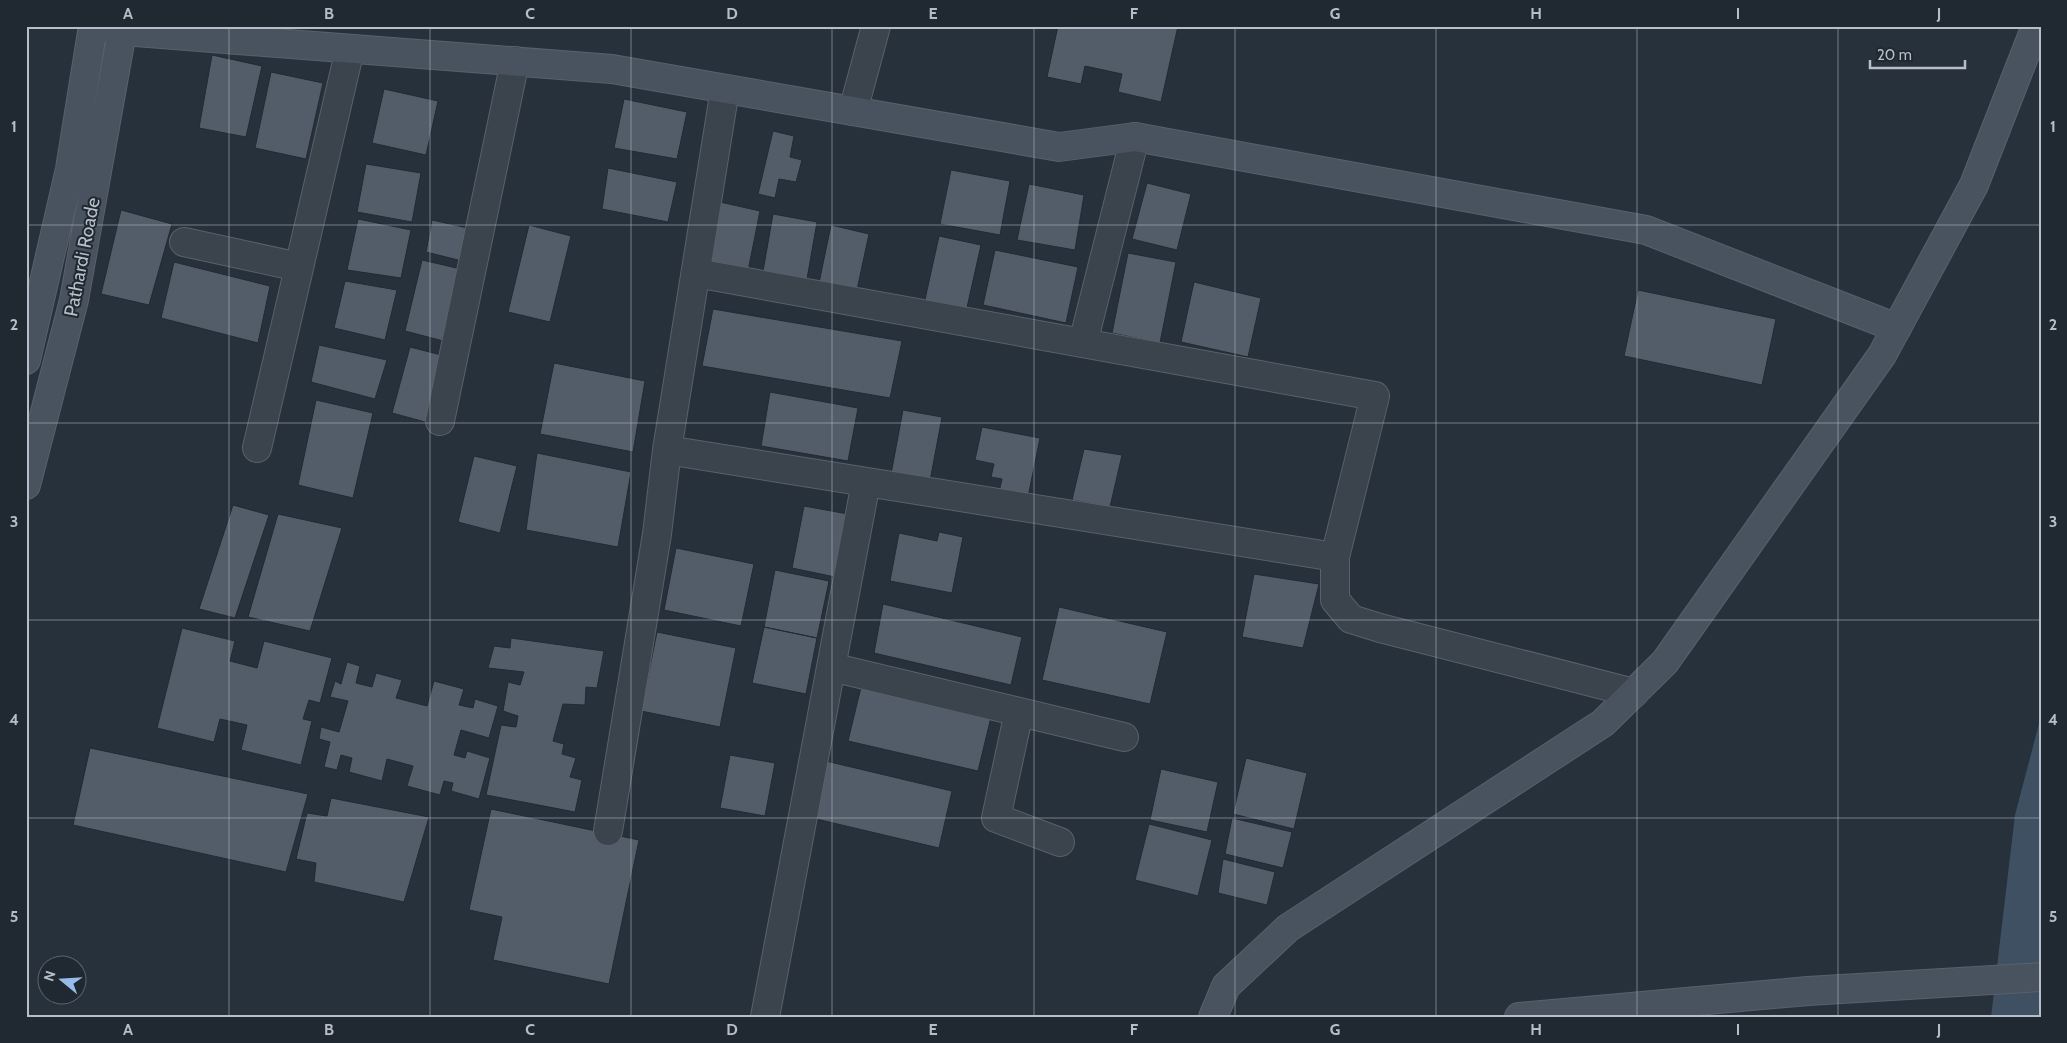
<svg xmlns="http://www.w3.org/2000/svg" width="2067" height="1043" font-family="Cabin,sans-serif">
<rect width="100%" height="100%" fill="#27313c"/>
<path fill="#3f5063" d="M2041,716V1017H1991L2015,815Z"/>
<path fill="#535c69" stroke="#222a33" d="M1058,26H1178L1161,102L1118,92L1122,74L1085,66L1081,84L1047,77Z
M212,55L262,66L246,137L199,128Z
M271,72L323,83L306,159L255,148Z
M384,89L438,101L426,155L372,143Z
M624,99L687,112L677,159L614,148Z
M773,131L794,136L790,157L802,160L796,182L779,179L775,198L758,194Z
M366,164L421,173L412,222L357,212Z
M608,168L677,182L668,222L602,209Z
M951,170L1010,181L1000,235L940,224Z
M1147,183L1191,194L1177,250L1132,239Z
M1029,184L1084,195L1075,250L1017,240Z
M720,202L760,211L748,271L709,263Z
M121,210L172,224L149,305L101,294Z
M773,214L817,222L807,279L763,271Z
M358,219L411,230L401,278L347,270Z
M432,220L472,229L466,262L426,252Z
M529,225L571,236L550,322L508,312Z
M831,225L869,234L857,290L819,283Z
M939,236L981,245L966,312L924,304Z
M995,250L1078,267L1066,323L983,305Z
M1128,253L1176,262L1160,343L1112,333Z
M422,260L465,270L451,343L405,331Z
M174,262L270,286L258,343L161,318Z
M345,281L397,290L385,340L334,328Z
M1194,282L1261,298L1248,357L1181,342Z
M1638,290L1776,319L1762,385L1624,356Z
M713,309L902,341L890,398L702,366Z
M319,345L387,360L375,399L311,382Z
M410,347L445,356L429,423L392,413Z
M554,363L645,381L633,452L540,434Z
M770,392L858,408L848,461L761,446Z
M316,400L373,413L353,498L298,485Z
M903,410L942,417L930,481L891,474Z
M982,427L1040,438L1028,497L999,492L1002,479L991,477L994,464L975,460Z
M1084,449L1122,455L1110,507L1072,500Z
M537,453L631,472L618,547L526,530Z
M474,456L517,466L500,533L458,522Z
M233,505L269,515L235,618L199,609Z
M804,506L848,514L835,577L792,568Z
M278,514L342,528L310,631L248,617Z
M939,532L963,537L952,593L890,581L899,533L937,541Z
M676,548L754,564L741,626L664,610Z
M775,570L829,581L817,638L764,627Z
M1254,574L1319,584L1303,648L1242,637Z
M883,604L1022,637L1011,685L874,653Z
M1059,607L1167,632L1150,704L1042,680Z
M764,627L817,638L806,694L752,683Z
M182,628L235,641L230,661L257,668L264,641L332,658L320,703L309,700L303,719L312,721L301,765L241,750L247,725L220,719L214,742L157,728Z
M657,632L736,648L720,727L641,711Z
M511,638L604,651L597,688L586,687L585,705L563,704L553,741L564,744L562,754L576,758L570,777L582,780L575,812L486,795L501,725L516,727L518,716L503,711L508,682L520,685L524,672L488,668L494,646L510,648Z
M347,662L360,666L356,683L372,687L376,673L402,680L396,698L427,706L434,681L464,689L459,705L473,708L475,699L498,706L489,738L461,730L454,755L465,758L467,751L490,758L479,799L451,791L453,783L444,781L440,795L407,786L413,766L387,759L382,781L349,772L352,758L341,755L337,770L324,767L330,742L319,739L321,727L339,732L348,701L330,697L335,681L341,684Z
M862,683L992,713L978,771L848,741Z
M90,748L308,794L286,872L73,825Z
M730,755L775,763L765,816L720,808Z
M1246,758L1307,773L1294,829L1233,814Z
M826,761L952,791L939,848L812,818Z
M1161,769L1218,782L1207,832L1150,820Z
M331,798L429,817L404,902L314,882L316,863L296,859L307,813L327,816Z
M491,809L639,840L609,984L493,960L502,917L469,910Z
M1232,818L1292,832L1283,868L1225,854Z
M1149,824L1212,840L1198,896L1135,880Z
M1223,859L1275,872L1267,905L1218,893Z"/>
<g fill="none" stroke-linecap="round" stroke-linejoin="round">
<g stroke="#59616a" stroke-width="30">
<path id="street" d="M853,111L876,26
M184,242L299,267
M696,273L1375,396L1335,557L667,450L725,89
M1083,343L1135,137
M440,421L515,61
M257,448L350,49
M1335,557V600L1351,619L1380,628L1634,693
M831,667L1124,737
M1019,712L996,818L1060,842
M608,831L657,534L667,450
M765,1017L866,482"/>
</g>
<g stroke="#59616a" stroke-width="30">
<path id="secondary" d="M101,26L123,31L612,69L1059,147L1135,137L1646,230L1897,328
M26,360L70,169L93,26
M26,485L74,300L123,26
M1213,1017L1226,986L1288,928L1603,723L1665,662L1882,355L1974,185L2036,26
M1519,1017L1808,991L2041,977"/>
</g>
<use href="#street" stroke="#3b434c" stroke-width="28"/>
<use href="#secondary" stroke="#49525f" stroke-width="28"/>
</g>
<path fill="none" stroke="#b7bec7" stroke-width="1" stroke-opacity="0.55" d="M229,26V1017M430,26V1017M631,26V1017M832,26V1017M1034,26V1017M1235,26V1017M1436,26V1017M1637,26V1017M1838,26V1017M26,225H2041M26,423H2041M26,620H2041M26,818H2041"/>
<g text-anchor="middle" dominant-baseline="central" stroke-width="4" stroke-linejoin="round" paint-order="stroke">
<g font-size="19" fill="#b7bec7" stroke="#202831">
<text transform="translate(82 257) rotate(-79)">Pathardi Roade</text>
</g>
</g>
<rect width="2067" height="1043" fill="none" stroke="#202831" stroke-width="55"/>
<g transform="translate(62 980) rotate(288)"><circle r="24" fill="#202831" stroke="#5c646d"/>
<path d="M0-4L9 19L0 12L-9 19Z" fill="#96bcec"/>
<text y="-8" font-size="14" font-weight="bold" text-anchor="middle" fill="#b7bec7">N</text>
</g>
<path d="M1870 60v8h95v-8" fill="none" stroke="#b7bec7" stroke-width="2.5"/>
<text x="1877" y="60" font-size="15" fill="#b7bec7" stroke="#202831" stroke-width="4" paint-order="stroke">20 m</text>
<rect x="28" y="28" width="2012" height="988" fill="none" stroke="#b7bec7" stroke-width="2"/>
<g font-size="16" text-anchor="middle" font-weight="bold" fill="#b7bec7">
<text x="128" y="19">A</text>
<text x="329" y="19">B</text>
<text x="530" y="19">C</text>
<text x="732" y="19">D</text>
<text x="933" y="19">E</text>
<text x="1134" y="19">F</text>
<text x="1335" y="19">G</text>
<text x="1536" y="19">H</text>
<text x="1738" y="19">I</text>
<text x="1939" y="19">J</text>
<text x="14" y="132">1</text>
<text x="2053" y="132">1</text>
<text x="14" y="330">2</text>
<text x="2053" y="330">2</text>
<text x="14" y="527">3</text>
<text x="2053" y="527">3</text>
<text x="14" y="725">4</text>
<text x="2053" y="725">4</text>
<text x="14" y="922">5</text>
<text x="2053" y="922">5</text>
<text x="128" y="1035">A</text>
<text x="329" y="1035">B</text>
<text x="530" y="1035">C</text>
<text x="732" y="1035">D</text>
<text x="933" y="1035">E</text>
<text x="1134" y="1035">F</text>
<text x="1335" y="1035">G</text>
<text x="1536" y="1035">H</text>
<text x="1738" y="1035">I</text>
<text x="1939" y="1035">J</text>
</g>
</svg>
